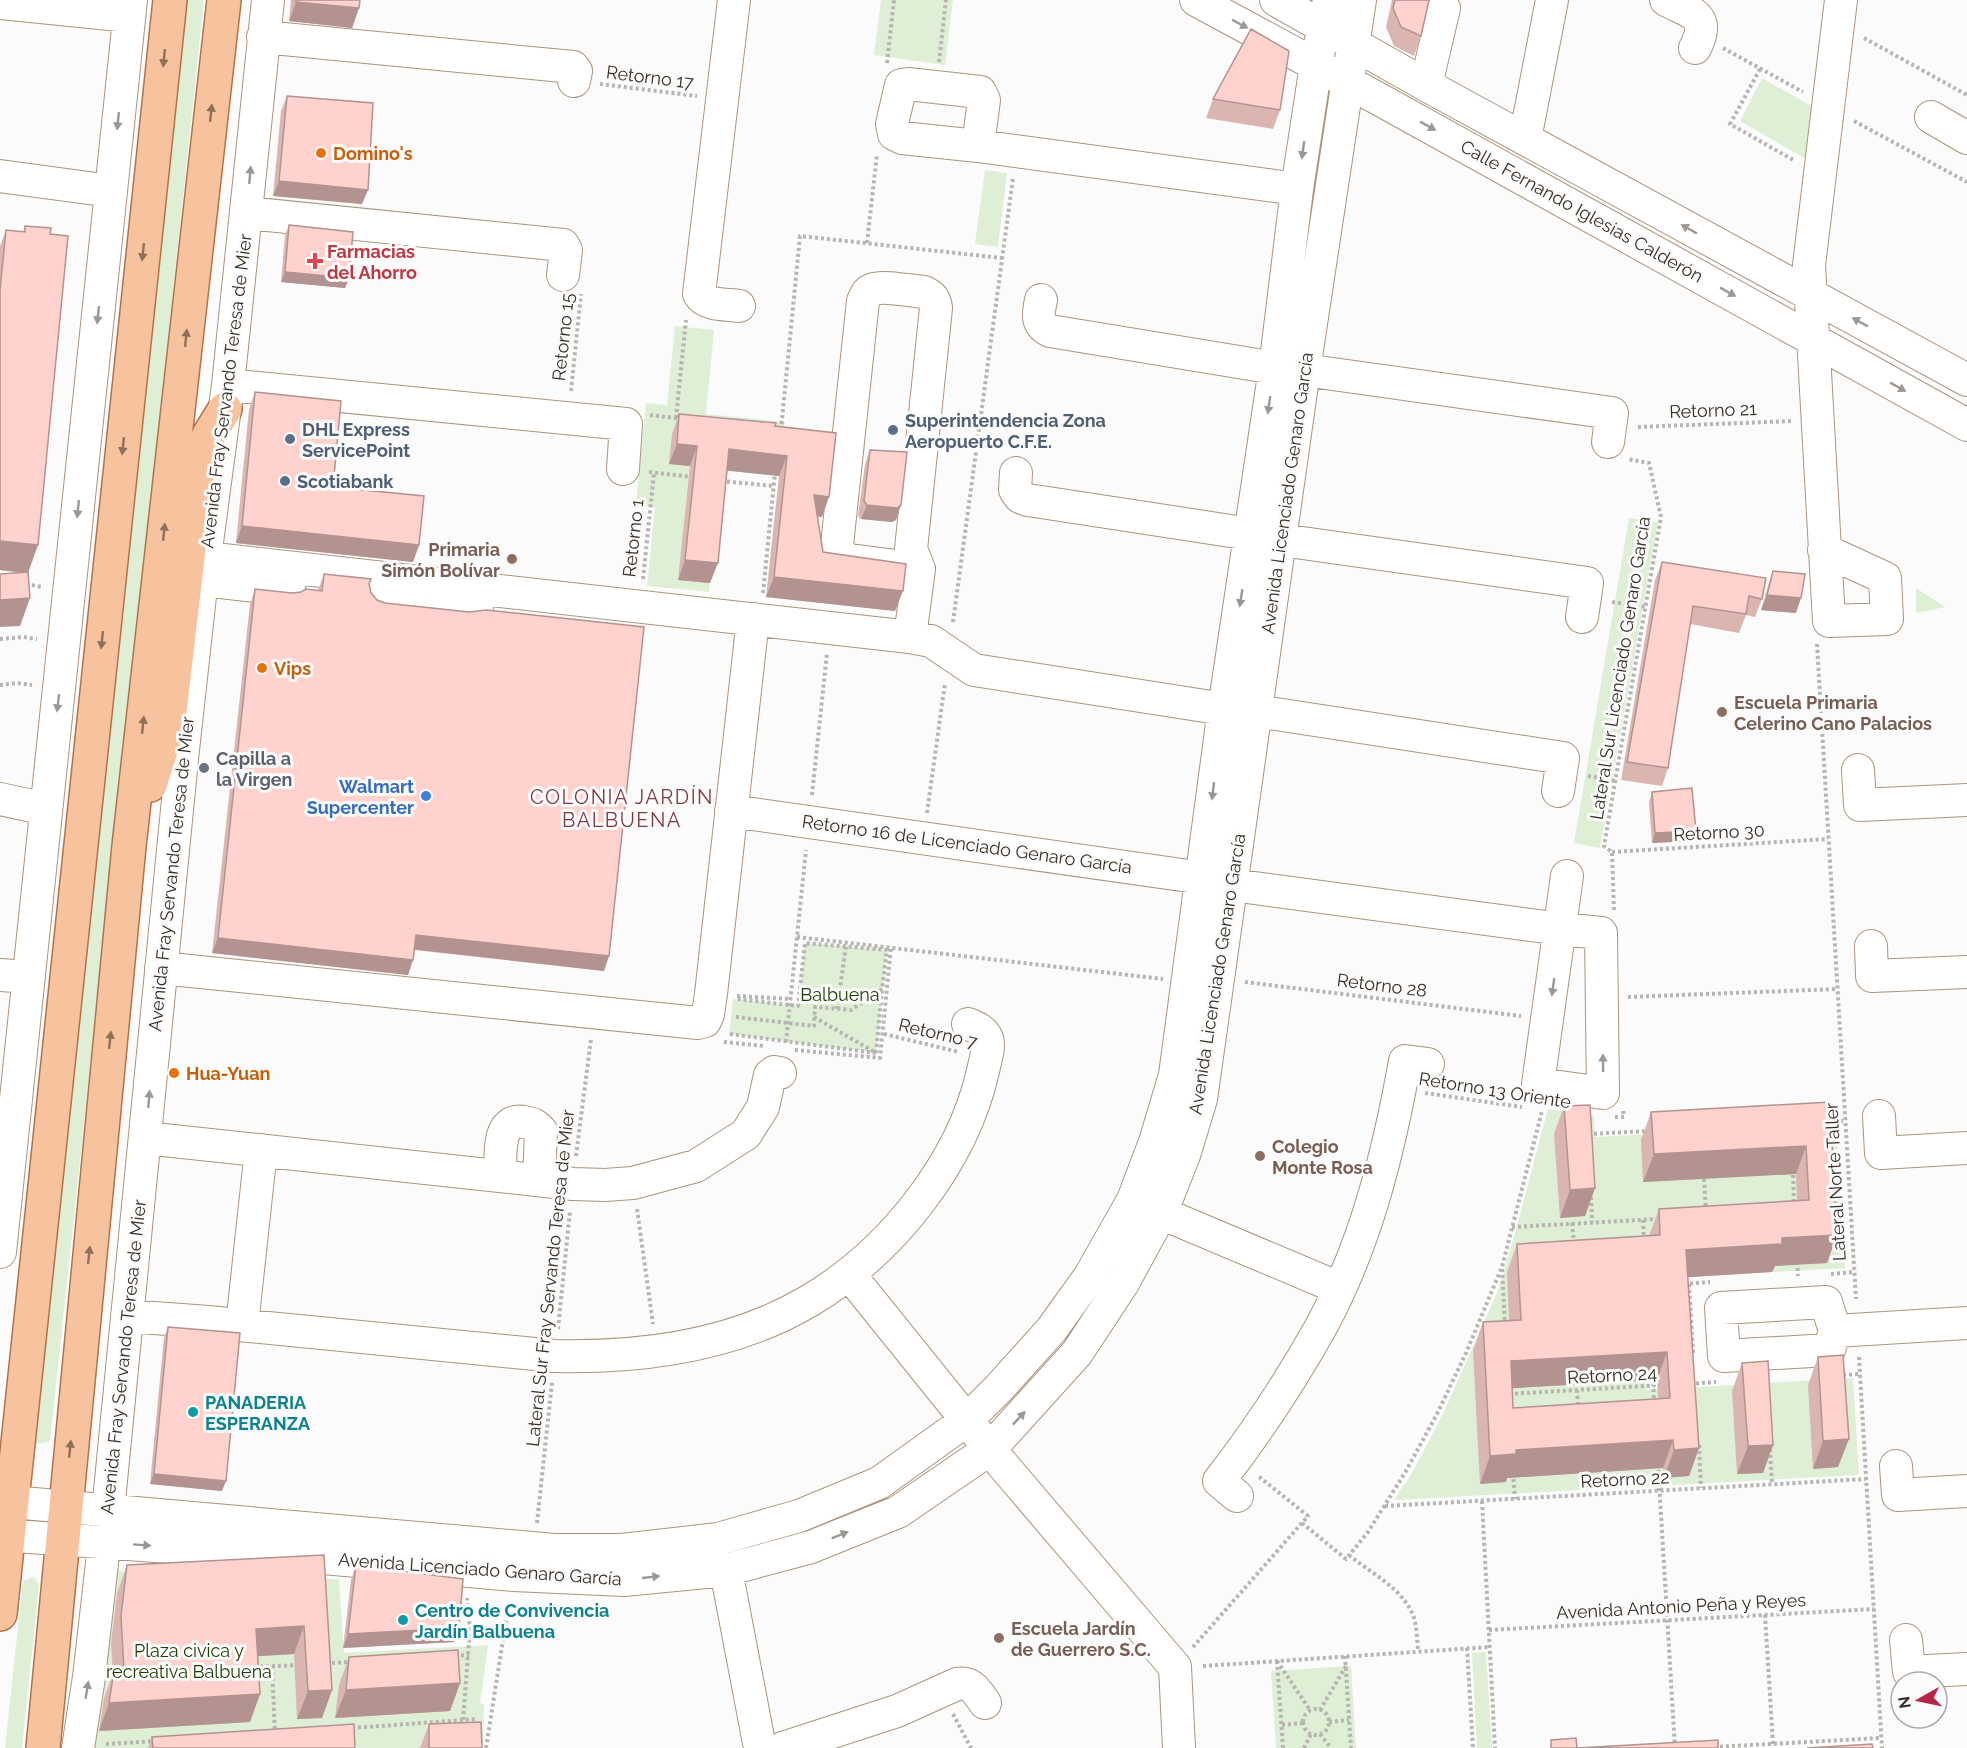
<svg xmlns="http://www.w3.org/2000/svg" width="1967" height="1748" font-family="Raleway,sans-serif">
<rect width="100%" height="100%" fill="#fbfbfb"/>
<path fill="#deefd5" d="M184,0H204L50,1441L33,1445Z
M881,0H953L945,65L874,55Z
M1762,78L1820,111L1811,162L1740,121Z
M985,170L1007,173L998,247L975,244Z
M675,326L714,330L706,414L785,422L779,476L721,470L709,592L647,586L655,507L636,504L646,403L667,405Z
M1629,518L1658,522L1600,848L1574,843Z
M1916,588L1945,607L1916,613Z
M805,943L887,950L876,1053L729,1034L733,999L798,1006Z
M1548,1109L1594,1116L1595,1137L1837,1125L1845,1268L1772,1272L1639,1238L1647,1390L1853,1378L1859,1475L1394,1500L1412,1473L1442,1416L1497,1293L1516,1230Z
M103,1570L339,1579L344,1653L488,1645L480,1703L484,1704L483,1744L474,1743L473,1748H88Z
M34,1577L39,1585L22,1748H5L23,1581Z
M1486,1652L1492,1748H1477L1472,1653Z
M1351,1666L1356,1748H1276L1271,1671Z"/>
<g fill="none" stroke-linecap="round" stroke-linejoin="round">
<g stroke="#ab947c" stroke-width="34">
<path id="minor" d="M734,0L699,294C706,306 727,304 739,306
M1196,0L1377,98L1967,425
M1276,0L1426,85L1967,380
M1666,0C1691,13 1712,15 1695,48
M0,3L129,16
M263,37L573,67L576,71L574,81
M1426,85L1444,8
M1931,117L1967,138
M1525,139L1552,0
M978,146L984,100L980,92L908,84L901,85L892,124L894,134L902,138L978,146L1297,189
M0,176L111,191
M247,213L563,245L566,250L563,275
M1041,300C1038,314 1036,324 1050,331L1275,368
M1304,370L1612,413L1608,442
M228,385L626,424L623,469
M1016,473L1015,490L1020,497L1028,500L1250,534
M1281,540L1587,583L1582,617
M1824,550L1885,578L1887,619L1829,621L1809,265L1841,0
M206,558L910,637L931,641L974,670L1224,709L1256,711L1563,758L1558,791
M201,587L210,582H221L289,590
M382,600L466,609L477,607
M910,637L919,569L911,549L936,308C935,299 932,296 924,292C912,291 881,285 871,290C866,292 865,297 863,301L837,545C839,553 842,557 850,560L919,569
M1858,770L1860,805L1967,800
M0,799L46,809
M731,811L1203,878
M1232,885L1561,929L1601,933L1603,1093L1538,1084L1567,876
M1871,946L1872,976L1967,972
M161,968L698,1023L705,1021L708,1014L711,994L753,619
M0,975L29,977
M1879,1116L1881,1153L1967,1148
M145,1138L573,1184L605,1185L633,1183L696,1166L746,1134L763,1107L770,1075L774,1072L780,1073
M500,1176C501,1157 496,1117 524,1122C532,1123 536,1125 541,1131L539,1180
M1161,1213L1339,1288
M0,1252L131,0
M849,1274L1002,1464L1175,1667L1179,1748
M1826,1302L1835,1331L1829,1350L1724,1356L1721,1308Z
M127,1316L208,1322L555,1356C642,1358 733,1346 809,1301C890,1253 962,1164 983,1071C988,1047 996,1034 968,1024
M242,1325L261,1150
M1835,1331L1967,1323
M1896,1466L1898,1495L1967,1491
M1237,1496L1219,1481C1257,1432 1292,1379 1322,1325C1366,1244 1389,1151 1405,1061L1428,1064
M0,1501L554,1550H622L718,1539L799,1516L879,1483L967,1420L999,1388L1052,1329L1090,1276L1133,1200L1155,1142L1175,1075L1224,709L1275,368L1297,189L1316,65L1329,0
M0,1535L323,1558L514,1575L624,1580L726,1570L811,1547L898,1512L990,1449L1077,1353L1123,1283L1161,1213L1184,1155L1201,1099L1304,370L1360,0
M726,1570L760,1748
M1906,1640L1909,1672L1967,1669
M78,1748L89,1677L108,1511L182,759L201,587L228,385L268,0
M783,1748L897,1711L957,1684C972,1681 977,1692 985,1703"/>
</g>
<g stroke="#b17449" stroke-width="36">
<path id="major" d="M150,785L168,728L200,455L209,435L225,409
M0,1614L170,0
M43,1748L129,846L224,0"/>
</g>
<path stroke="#b7b4b1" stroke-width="4" stroke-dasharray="3 3" stroke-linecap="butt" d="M1864,38L1967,95
M1723,48L1803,92
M939,62L946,0
M887,63L894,0
M1760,69L1730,124L1795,161
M600,84L697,96
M1854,121L1967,182
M867,243L877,154
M571,391L581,294
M650,415L682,419
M676,418L686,320
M1638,427L1792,421
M781,430L800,236L1002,258
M649,472L692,477
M721,481L774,486
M643,579L654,473
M26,584L42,587
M763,593L775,473
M1612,602L1646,607
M953,622L1013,178
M0,639L23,637L37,639
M1817,644L1856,1299
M0,685L17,683L32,685
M1588,776L1616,781
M812,795L827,653
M927,813L945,683
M1612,852L1828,839
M1614,910L1612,852L1604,846L1661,517L1649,463L1627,459
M797,937L1163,979
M1245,982L1521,1016
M737,996L790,999
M1628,997L1837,989
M837,1009L846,946
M736,1017L814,1026L815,1007L851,1010L882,989L887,950L805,943L798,1006L738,999
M730,1034L876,1053L814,1017
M884,1034L959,1052
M724,1042L764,1046
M786,1042L806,850
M795,1050L880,1058L891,947
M876,1053L882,989
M1425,1093L1522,1107
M1615,1117H1624L1623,1109
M1828,1121H1845
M1588,1134L1649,1131
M576,1156L591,1039
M1793,1169L1794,1207
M1704,1179L1706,1211
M1591,1197L1592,1222
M637,1209L653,1324
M1643,1220L1644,1241
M1572,1223L1574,1243
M1512,1227L1658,1219
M1797,1262L1798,1276
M1502,1269L1505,1325
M1831,1274L1854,1272
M1684,1284L1710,1282
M1689,1284L1693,1354
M558,1329L570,1211
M1859,1357L1882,1748
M1843,1375L1860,1374
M1653,1377L1654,1403
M1690,1384L1716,1382
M1577,1390L1578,1406
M1509,1394L1662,1385
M1699,1445L1701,1488
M1770,1449L1772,1484
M1658,1464L1675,1748
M1513,1473L1515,1499
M1482,1501L1495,1748
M1385,1506L1866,1479
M537,1523L552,1382
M1302,1523L1346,1559L1368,1532L1406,1471L1437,1414L1466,1353L1502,1267L1542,1111
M1349,1555C1371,1573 1405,1590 1414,1618C1417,1628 1417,1640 1418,1651
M1765,1615L1773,1744
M1489,1630L1874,1609
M1193,1647L1308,1516L1257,1475
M1467,1648L1473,1748
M455,1656L469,1655
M1345,1656L1351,1748
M1277,1661L1283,1748
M1277,1661L1310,1710
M326,1663L351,1662
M272,1666L275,1733
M1203,1666L1490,1647
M254,1667L298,1665
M1303 1722a13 13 0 1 1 26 0a13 13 0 1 1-26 0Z
M1320,1710L1346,1666
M953,1714L971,1748
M463,1720L470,1629L467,1598
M1329,1722L1349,1720
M1282,1725L1303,1723
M352,1728L477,1719
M1320,1734L1331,1748
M106,1744L156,1741
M1714,1747L1881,1738
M486,1748L509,1602
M1304,1748L1311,1734"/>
<use href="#minor" stroke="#fff" stroke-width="32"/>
<use href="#major" stroke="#f7c29e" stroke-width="33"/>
</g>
<path fill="#dbb5b0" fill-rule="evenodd" d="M291,0H360L359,8L352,28L289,21Z
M1392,0H1429L1421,36L1414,56L1394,46L1386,27Z
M287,96L362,204L273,196L281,111Z
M1213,99L1280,110L1273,129L1206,118Z
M289,225L349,278L345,288L281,282L285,235Z
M25,226L28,572L20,626L21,573L0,570V246L6,230L23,232Z
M255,392L333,487L419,545L413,562L236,543L249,409Z
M679,414L775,426L822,517L817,516L823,552L895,611L766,597L779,476L727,470L710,583L678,580L690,466L669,464L672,434Z
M870,450L896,520L892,522L861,519L858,516L865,464Z
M1662,562L1762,599L1755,617L1746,615L1739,633L1690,624L1668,768L1662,786L1621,780L1655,580Z
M1773,571L1796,613L1761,610L1768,586Z
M324,574L369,584L371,593L604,971L414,950L408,975L212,953L250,604L255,589L292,593L318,590Z
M1652,792L1692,841L1652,843L1649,802Z
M1830,1102L1837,1235L1827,1263L1775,1266L1772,1272L1688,1277L1699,1448L1689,1476L1664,1478L1663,1468L1507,1478L1506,1482L1480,1484L1473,1350L1483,1322L1509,1321L1507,1272L1517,1244L1649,1236L1659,1209L1797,1201L1796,1174L1643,1182L1641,1140L1651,1112ZM1657,1380L1658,1399L1513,1408L1512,1388Z
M1564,1106L1595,1188L1585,1216L1560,1218L1554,1134Z
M168,1327L222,1491L150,1484L164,1337Z
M1818,1357L1838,1467L1813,1469L1808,1385Z
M1742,1363L1773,1445L1763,1473L1737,1474L1732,1391Z
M324,1555L332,1690L322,1718L297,1719L294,1654L258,1656L260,1694L250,1722L99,1731L104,1698L113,1674L111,1644L117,1593L127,1565Z
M356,1565L454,1642L343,1648L351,1580Z
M349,1657L460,1683L450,1711L335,1718L339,1685Z
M429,1724L482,1748H420Z
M152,1737L355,1748H148Z"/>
<path fill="#b29390" d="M296,2L359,8L352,28L289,21Z
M279,181L368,190L362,204L273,196Z
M285,272L349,278L345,288L281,282Z
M677,444L697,446L690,466L669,464Z
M729,449L787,456L779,476L721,470Z
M814,495L829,497L822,517L806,515Z
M867,505H901L896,520L892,522L861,519Z
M242,526L419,545L413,562L236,543Z
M0,541L38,545L28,573L0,570Z
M685,560L718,563L710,583L678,580Z
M774,577L903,591L895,611L766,597Z
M1767,595L1801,598L1796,613L1761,610Z
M30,598L20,626L0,627V600Z
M1696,831L1692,841L1652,843L1655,833Z
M416,935L609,956L604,971L410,949Z
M218,938L413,960L408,975L212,953Z
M1806,1146L1796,1174L1643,1182L1654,1154Z
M1595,1188L1585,1216L1560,1218L1570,1190Z
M1837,1235L1827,1263L1775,1266L1772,1272L1676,1278L1686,1250L1782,1238Z
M1667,1352L1657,1380L1500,1389L1511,1361Z
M1849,1439L1838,1467L1813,1469L1823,1441Z
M1673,1440L1663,1468L1507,1478L1506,1482L1480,1484L1490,1456L1516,1450Z
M1773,1445L1763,1473L1737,1474L1748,1446Z
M1699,1448L1689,1476L1664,1478L1674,1450Z
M154,1474L226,1481L222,1491L150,1484Z
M304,1626L294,1654L246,1657L256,1629Z
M459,1628L454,1642L343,1648L348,1634Z
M460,1683L450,1711L335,1718L346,1690Z
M332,1690L322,1718L297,1719L308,1691Z
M260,1694L250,1722L99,1731L109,1703Z"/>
<path fill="#ffd2cd" stroke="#b29390" stroke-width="1.5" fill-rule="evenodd" d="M296,0H360L359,8L296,2Z
M1395,0H1429L1421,36L1401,27L1393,8Z
M1251,29L1289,51L1280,110L1213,99Z
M287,96L373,103L368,190L279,181Z
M289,225L353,232L349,278L285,272Z
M25,226L51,228L50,234L68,236L38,545L0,541V290L6,230L25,232Z
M255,392L341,401L333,487L424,496L419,545L242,526Z
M679,414L776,423L775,426L836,433L829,497L814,495L823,552L906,564L903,591L774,577L787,456L729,449L718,563L685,560L697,446L677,444Z
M870,450L907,452L901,505L897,508L867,505L864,501Z
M1662,562L1766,578L1762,599L1749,596L1746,614L1693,606L1668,768L1627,762Z
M1773,571L1805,574L1801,598L1767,595Z
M28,572L30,598L0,600V574Z
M324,574L371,579L369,584L371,593L377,600L385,603L469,612L486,610L644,627L609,956L416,935L413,960L218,938L255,589L292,593L301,592L306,589L322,591Z
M1692,788L1696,831L1655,833L1652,792Z
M1830,1102L1837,1235L1782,1238V1244L1686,1250L1699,1448L1674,1450L1673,1440L1516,1450V1454L1490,1456L1483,1322L1521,1320L1517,1244L1660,1235L1659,1209L1809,1200L1806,1146L1654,1154L1651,1112ZM1667,1352L1670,1398L1513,1408L1511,1361Z
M1590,1105L1595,1188L1570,1190L1564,1106Z
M168,1327L240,1333L226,1481L154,1474Z
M1843,1355L1849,1439L1823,1441L1818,1357Z
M1768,1361L1773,1445L1748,1446L1742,1363Z
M324,1555L332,1690L308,1691L304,1626L256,1629L260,1694L109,1703L114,1670H124L121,1616L127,1565Z
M356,1565L463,1579L459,1628L348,1634Z
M458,1650L460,1683L346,1690L349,1657Z
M481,1722L482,1748H429V1724Z
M354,1724L355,1748H153L152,1737Z
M1576,1738L1577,1748L1718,1740V1748H1551V1740Z
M1872,1744L1873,1748H1807Z"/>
<defs><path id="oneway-solid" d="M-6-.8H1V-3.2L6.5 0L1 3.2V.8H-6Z" transform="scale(1.5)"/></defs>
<g fill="#9c9792">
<use href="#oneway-solid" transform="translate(1240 24) rotate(28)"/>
<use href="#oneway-solid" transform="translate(118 121) rotate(96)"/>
<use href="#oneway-solid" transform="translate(1428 126) rotate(29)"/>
<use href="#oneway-solid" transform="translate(1303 150) rotate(98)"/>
<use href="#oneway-solid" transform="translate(250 175) rotate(-85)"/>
<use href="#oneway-solid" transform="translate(1689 229) rotate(-151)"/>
<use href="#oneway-solid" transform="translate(1728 292) rotate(29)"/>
<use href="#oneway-solid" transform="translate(98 315) rotate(96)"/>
<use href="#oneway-solid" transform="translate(1860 322) rotate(-151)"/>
<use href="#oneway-solid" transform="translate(1898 387) rotate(29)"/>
<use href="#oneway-solid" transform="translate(1269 405) rotate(98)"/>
<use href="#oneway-solid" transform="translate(78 509) rotate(96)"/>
<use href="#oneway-solid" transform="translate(1241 598) rotate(99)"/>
<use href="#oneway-solid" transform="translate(58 703) rotate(97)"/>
<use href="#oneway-solid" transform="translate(1213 791) rotate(97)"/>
<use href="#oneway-solid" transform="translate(1553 987) rotate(98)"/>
<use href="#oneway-solid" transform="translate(1603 1063) rotate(-91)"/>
<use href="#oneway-solid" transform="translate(149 1099) rotate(-85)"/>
<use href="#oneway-solid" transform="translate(1019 1418) rotate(-47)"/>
<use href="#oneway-solid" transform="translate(840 1535) rotate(-22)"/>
<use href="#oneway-solid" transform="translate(142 1545) rotate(4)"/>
<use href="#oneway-solid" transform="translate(651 1577) rotate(-6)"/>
<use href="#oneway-solid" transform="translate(87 1690) rotate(-81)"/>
</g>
<g fill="#8e715b">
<use href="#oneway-solid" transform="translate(164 58) rotate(96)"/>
<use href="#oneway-solid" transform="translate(211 113) rotate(-84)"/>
<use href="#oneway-solid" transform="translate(143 252) rotate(96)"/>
<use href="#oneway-solid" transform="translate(186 338) rotate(-84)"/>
<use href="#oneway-solid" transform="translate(123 446) rotate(96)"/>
<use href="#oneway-solid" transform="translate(164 532) rotate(-84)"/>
<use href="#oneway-solid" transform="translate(102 640) rotate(96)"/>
<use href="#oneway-solid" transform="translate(143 725) rotate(-84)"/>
<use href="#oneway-solid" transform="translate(110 1040) rotate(-84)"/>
<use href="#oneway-solid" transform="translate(89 1255) rotate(-84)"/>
<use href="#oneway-solid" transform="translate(70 1449) rotate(-84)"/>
</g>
<g fill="#e8710a" stroke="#fbfbfb" stroke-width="2">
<circle cx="321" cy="153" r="6"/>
<circle cx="262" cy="668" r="6"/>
<circle cx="174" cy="1073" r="6"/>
</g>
<path fill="#e0444e" stroke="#fbfbfb" stroke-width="2" d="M312 252h6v6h6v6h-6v6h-6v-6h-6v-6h6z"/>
<g fill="#5c6f8a" stroke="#fbfbfb" stroke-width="2">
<circle cx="893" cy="430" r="6"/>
<circle cx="290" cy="439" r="6"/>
<circle cx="285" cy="481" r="6"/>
</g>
<g fill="#8d6e63" stroke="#fbfbfb" stroke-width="2">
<circle cx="512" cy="559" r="6"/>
<circle cx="1722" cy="712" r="6"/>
<circle cx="1260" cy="1156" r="6"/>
<circle cx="999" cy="1638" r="6"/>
</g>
<circle fill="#6b7280" stroke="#fbfbfb" stroke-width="2" cx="204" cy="768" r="6"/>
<circle fill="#3f7fe0" stroke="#fbfbfb" stroke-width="2" cx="426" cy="796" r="6"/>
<g fill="#0f9aa8" stroke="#fbfbfb" stroke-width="2">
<circle cx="193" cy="1412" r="6"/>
<circle cx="403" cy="1620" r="6"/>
</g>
<g text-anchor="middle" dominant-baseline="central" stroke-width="6" stroke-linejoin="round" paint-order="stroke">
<g font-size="18" fill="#382f25" stroke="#fbfbfb">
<text transform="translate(650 77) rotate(7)">Retorno 17</text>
<text transform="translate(1582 211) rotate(29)">Calle Fernando Iglesias Calderón</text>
<text transform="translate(563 337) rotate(-84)">Retorno 15</text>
<text transform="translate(226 391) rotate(-83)">Avenida Fray Servando Teresa de Mier</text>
<text transform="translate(1713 410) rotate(-2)">Retorno 21</text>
<text transform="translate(1287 493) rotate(-82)">Avenida Licenciado Genaro García</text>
<text transform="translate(633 538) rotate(-84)">Retorno 1</text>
<text transform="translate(1620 668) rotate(-81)">Lateral Sur Licenciado Genaro García</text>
<text transform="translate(1719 832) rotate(-3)">Retorno 30</text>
<text transform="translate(967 844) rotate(8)">Retorno 16 de Licenciado Genaro García</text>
<text transform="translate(171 874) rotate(-84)">Avenida Fray Servando Teresa de Mier</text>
<text transform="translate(1217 974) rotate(-81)">Avenida Licenciado Genaro García</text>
<text transform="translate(1382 985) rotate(7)">Retorno 28</text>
<text transform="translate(938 1033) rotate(13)">Retorno 7</text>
<text transform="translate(1495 1090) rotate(9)">Retorno 13 Oriente</text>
<text transform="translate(1835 1182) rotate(-93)">Lateral Norte Taller</text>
<text transform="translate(550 1278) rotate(-84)">Lateral Sur Fray Servando Teresa de Mier</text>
<text transform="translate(123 1357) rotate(-84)">Avenida Fray Servando Teresa de Mier</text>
<text transform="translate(1612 1375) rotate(-3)">Retorno 24</text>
<text transform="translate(1625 1479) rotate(-3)">Retorno 22</text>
<text transform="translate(480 1569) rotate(4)">Avenida Licenciado Genaro García</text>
<text transform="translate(1681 1606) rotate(-3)">Avenida Antonio Peña y Reyes</text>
</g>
<g font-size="18" font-weight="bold" fill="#c56008" stroke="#fbfbfb" text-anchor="start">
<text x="333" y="153">Domino's</text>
<text x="274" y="668">Vips</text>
<text x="186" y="1073">Hua-Yuan</text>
</g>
<g font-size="18" font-weight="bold" fill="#be3a42" stroke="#fbfbfb" text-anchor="start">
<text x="327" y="251">Farmacias<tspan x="327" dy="21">del Ahorro</tspan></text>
</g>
<g font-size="18" font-weight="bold" fill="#4e5e75" stroke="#fbfbfb" text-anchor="start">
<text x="905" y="420">Superintendencia Zona<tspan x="905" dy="21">Aeropuerto C.F.E.</tspan></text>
<text x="302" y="429">DHL Express<tspan x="302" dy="21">ServicePoint</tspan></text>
<text x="297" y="481">Scotiabank</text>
</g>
<g font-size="18" font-weight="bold" fill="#785e54" stroke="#fbfbfb" text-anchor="start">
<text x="500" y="549" text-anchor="end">Primaria<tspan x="500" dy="21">Simón Bolívar</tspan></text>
<text x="1734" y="702">Escuela Primaria<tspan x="1734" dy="21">Celerino Cano Palacios</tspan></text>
<text x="1272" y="1146">Colegio<tspan x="1272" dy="21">Monte Rosa</tspan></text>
<text x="1011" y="1628">Escuela Jardín<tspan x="1011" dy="21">de Guerrero S.C.</tspan></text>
</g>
<g font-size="18" font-weight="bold" fill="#5b616d" stroke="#fbfbfb" text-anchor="start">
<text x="216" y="758">Capilla a<tspan x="216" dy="21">la Virgen</tspan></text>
</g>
<g font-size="18" font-weight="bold" fill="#366cbe" stroke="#fbfbfb" text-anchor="end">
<text x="414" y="786">Walmart<tspan x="414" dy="21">Supercenter</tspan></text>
</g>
<g font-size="18" fill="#1c3d00" stroke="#fbfbfb">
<text x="840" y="994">Balbuena</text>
<text x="189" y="1650">Plaza civica y<tspan x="189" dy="21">recreativa Balbuena</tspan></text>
</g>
<g font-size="18" font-weight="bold" fill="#0d838f" stroke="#fbfbfb" text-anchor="start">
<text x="205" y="1402">PANADERIA<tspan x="205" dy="21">ESPERANZA</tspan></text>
<text x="415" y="1610">Centro de Convivencia<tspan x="415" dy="21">Jardín Balbuena</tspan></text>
</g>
<g font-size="20" letter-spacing="1.5" fill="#813942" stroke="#fbfbfb">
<text x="622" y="797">COLONIA JARDÍN<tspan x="622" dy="23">BALBUENA</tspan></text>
</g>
</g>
<g transform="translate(1919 1700) rotate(261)"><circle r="28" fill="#fbfbfb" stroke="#ada9a5" stroke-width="1.5"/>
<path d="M0-4.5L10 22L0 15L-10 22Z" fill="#b72646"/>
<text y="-9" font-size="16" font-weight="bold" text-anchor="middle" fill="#382f25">N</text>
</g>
</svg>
